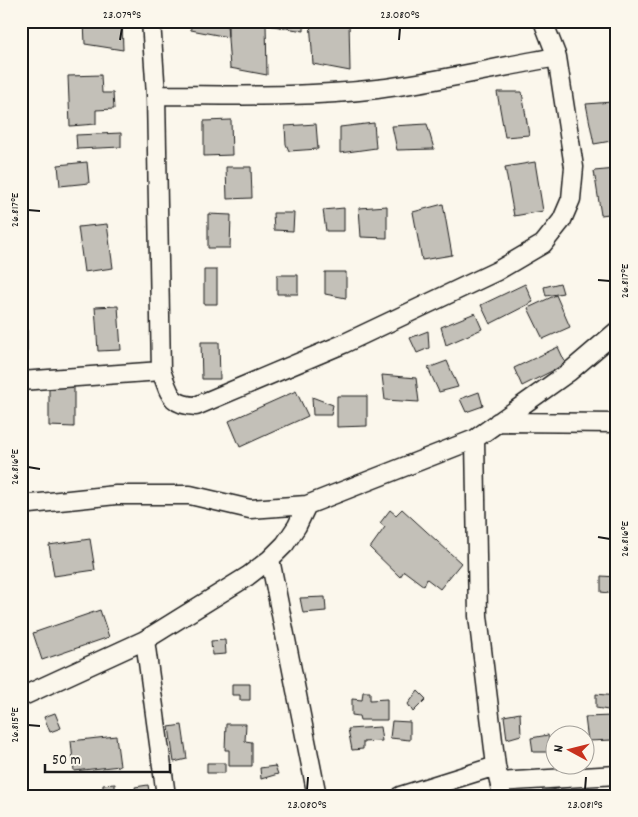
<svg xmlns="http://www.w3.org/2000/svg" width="638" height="817" font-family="Dekko,sans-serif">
<rect width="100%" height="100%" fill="#fbf7ec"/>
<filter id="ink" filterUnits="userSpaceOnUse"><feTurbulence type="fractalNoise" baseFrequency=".02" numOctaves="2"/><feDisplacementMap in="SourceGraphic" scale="10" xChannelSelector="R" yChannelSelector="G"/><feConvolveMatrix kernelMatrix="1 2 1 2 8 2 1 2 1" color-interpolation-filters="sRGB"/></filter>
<g filter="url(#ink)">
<path fill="#c3c0b8" stroke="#1c1c1c" d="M84,21H122L123,50L85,44Z
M190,21H228V37L191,30Z
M267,21H304V31L267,25Z
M310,21H349L350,71L313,64Z
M266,23L267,75L230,68L227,24Z
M101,75L102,93H113L114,109L96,110V124L70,126L68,76Z
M497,92H522L529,135L505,137Z
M612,102L617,140L594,144L586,104Z
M231,120L232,155L204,156V121Z
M374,123L376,148L340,153V127Z
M316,124L318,149L289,151L286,144L285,126Z
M427,124L434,149L397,150L392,126Z
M121,133V147L77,149L76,135Z
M87,162L89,183L60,186L58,165Z
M535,162L543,211L514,216L505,167Z
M226,167H251L252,198L227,199Z
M617,169V213L601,215L594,171Z
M443,204L452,255L422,260L413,212Z
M387,206V238L361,237L359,208Z
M344,208V231H326L323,210Z
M273,213H294L293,231L274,230Z
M208,214L231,215L230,248H208Z
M107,224L113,268L84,272L78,227Z
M204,270H217V304H204Z
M325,272H346V298L325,294Z
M277,275H298V294H277Z
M560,283L563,293L546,296L544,287Z
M525,284L533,302L490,324L481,305Z
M556,295L570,327L543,339L528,308Z
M118,306L121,350L98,351L95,307Z
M475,313L482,329L446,345L441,327Z
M21,330H27V352H21Z
M428,331L429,348L417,353L410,338Z
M201,342H219L220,379H202Z
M558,347L566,364L522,386L514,368Z
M447,361L458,387L439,392L428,368Z
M382,375L416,378L419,402L385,400Z
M49,387H74V427L49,426Z
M296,391L308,416L240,447L229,421Z
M479,392L483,406L466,412L460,399Z
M337,396H367V426L337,427Z
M312,397L333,405L331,415H313Z
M402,509L461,563L440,589L427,579L424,586L404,571L400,577L370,548L385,527L380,523L390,510L396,515Z
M90,539L95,570L54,576L49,545Z
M601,576L617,577V594L601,592Z
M325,597L326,611L303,613L300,598Z
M100,610L109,637L42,660L33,633Z
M225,640L226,654L212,655L211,641Z
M232,684H250V700H240V695H232Z
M418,691L426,699L413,712L408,704Z
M363,692H370V700L387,699V720H360L359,716L352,715V699L362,700Z
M596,694L616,696L614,711L596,708Z
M55,713L61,728L50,732L44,717Z
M520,713L521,735L507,739L504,716Z
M612,716L613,740L588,741L585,717Z
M392,721L410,722V740L390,738Z
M226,724H246L245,741L252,742V766H229V750H225Z
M182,725L187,759L174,762L169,727Z
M380,727L382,741L363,742V749L352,750L348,729Z
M548,735L551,752H533L531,738Z
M116,736L120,766L74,771L71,741Z
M207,763H225V773H207Z
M275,766L278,774L261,779L260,768Z
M115,784V795L103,796V785Z
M588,784L591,796H545L544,791Z
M148,785L150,796H137L135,787Z"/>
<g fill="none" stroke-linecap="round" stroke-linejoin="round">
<g stroke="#1c1c1c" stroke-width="21">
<path id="minor" d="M151,21L156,95L161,371C170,393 169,405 196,406L343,344L497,271L543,244L562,220L571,199L574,167L557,57L543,21
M156,95C229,95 304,98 377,89C437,82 497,67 557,57
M21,381L161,371
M498,422L617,423
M475,439L478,616L496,766L502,796
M21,505L116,495H190L250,509L307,505L475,439L569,372L617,331
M270,559L317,796
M145,640L166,796
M21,697L145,640L248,576L270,559L285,544L297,526L307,505
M499,782L617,775
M400,796L496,766"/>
</g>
<use href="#minor" stroke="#fbf7ec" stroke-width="18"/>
</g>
</g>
<path fill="none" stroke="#1c1c1c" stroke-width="2" d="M120,40L122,28M399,40L400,28M28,210L40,211M598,280L610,281M28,467L40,469M598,537L610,539M28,725L40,726M307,790L308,777M585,790L586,777"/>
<rect width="638" height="817" fill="none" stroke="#fbf7ec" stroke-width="55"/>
<g transform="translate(570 750) rotate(277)"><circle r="24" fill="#fbf7ec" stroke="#a29f99"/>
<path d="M0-4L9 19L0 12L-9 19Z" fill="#c8321e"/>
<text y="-8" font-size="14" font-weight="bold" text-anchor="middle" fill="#1c1c1c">N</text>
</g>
<path d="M45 764v8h125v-8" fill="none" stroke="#1c1c1c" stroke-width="2.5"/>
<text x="52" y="764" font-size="15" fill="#1c1c1c" stroke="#fbf7ec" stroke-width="4" paint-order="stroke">50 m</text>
<rect x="28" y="28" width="582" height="762" fill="none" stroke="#1c1c1c" stroke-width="2"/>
<g font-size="12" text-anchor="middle" fill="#1c1c1c">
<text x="122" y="18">23.079°S</text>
<text x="400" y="18">23.080°S</text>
<text transform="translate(14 210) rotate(-90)" y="4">26.817°E</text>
<text transform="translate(624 281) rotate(-90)" y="4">26.817°E</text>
<text transform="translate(14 467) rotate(-90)" y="4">26.816°E</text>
<text transform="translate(624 539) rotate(-90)" y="4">26.816°E</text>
<text transform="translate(14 725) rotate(-90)" y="4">26.815°E</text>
<text x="307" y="808">23.080°S</text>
<text x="585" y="808">23.081°S</text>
</g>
</svg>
